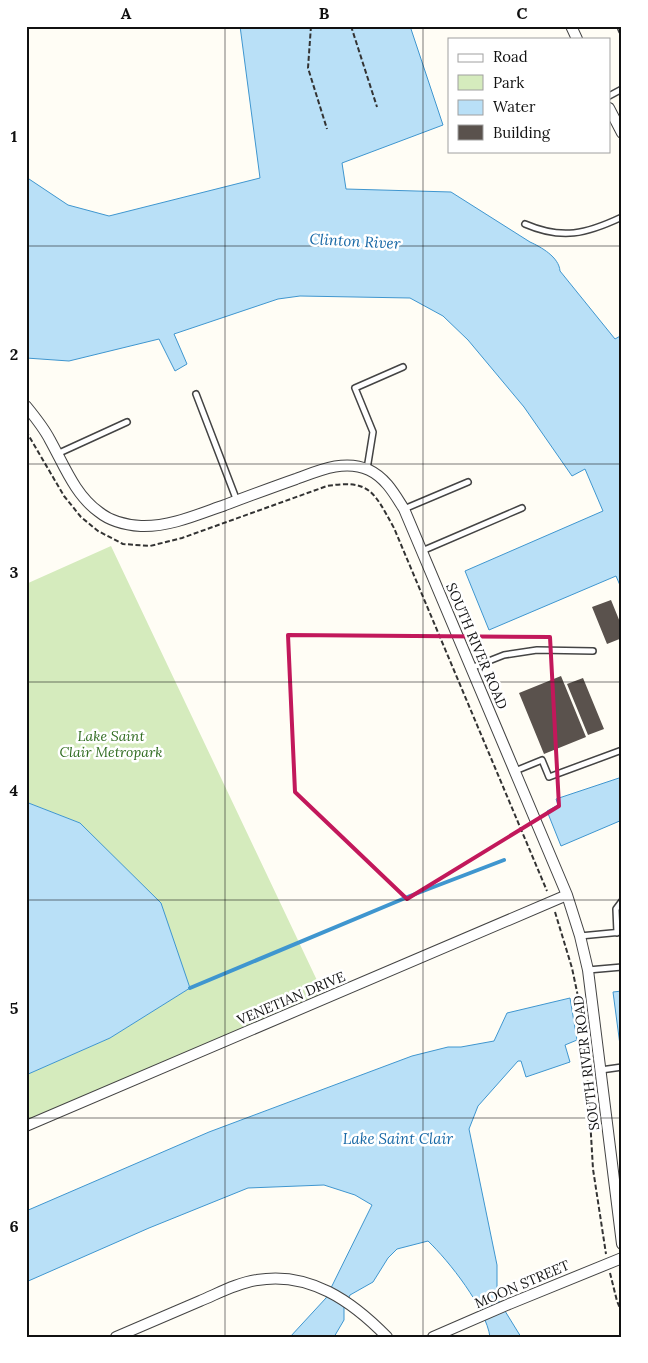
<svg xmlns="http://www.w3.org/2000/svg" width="648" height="1363" font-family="Lora,serif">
<rect width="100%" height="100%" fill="#fffdf5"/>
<path fill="#d5ebbd" d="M111,546L323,993L26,1121V1075L110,1038L190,988L80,823L26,802V584Z"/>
<path fill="#b9e0f7" stroke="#3f96cf" d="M240,26H410L443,125L342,163L346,189L451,192L530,242C541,247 559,257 560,271L615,339L622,335V590L616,576L489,630L465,571L603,511L585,469L572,476L524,407L468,340L443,316L410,298L300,296L278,299L174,334L187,364L175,371L159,339L69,361L26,358V177L68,205L109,216L260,178Z
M622,777V820L561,846L547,811L558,805L556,799Z
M26,802L80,823L161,903L190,988L110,1038L26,1075Z
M622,991V1045H620L613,992Z
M570,998L577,1040L565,1045L570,1062L526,1077L521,1061H518L478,1106L469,1129L497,1265V1298L521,1337H490C486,1308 449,1261 428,1241L397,1249L388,1258L373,1282L350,1295L344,1307V1320L334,1337H290L326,1298L372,1205L355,1195L324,1185L248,1188L149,1228L26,1282V1211L209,1132L412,1056L448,1047H461L494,1041L507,1013Z"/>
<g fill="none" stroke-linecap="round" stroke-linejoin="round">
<path stroke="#3f96cf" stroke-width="4" d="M190,988L410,896L504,860"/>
</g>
<path fill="#5a524d" d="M611,600L622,627V638L607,644L592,607Z
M561,676L586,737L544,754L519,693Z
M583,678L604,729L588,735L567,684Z"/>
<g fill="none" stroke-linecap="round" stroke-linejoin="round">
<g stroke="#444" stroke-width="8">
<path id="service" d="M620,26L622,31
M609,96L622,89
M525,224C562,240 586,234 622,217
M196,394L237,501
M57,454L127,422
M367,469L373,432L355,388L403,367
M404,509L468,482
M422,551L522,508
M471,668L504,655L537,650L593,651
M515,771L542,760L549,777L622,750
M617,933L616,909L622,901
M580,936L622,932
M588,970L622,967
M601,1070L622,1067"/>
</g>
<g stroke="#444" stroke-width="12">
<path id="minor" d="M571,26L577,39
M609,108L622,133
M26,406C35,417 44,428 50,440C64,465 75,495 99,512C110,521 127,525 141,526C170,527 199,514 225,505C249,496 273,487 296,479C320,470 345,459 369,470C386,478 395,495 404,509L567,895L580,936L588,970L622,1244
M26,1126L567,895
M116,1337C144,1325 172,1313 200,1301C219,1293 237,1283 257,1280C309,1271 352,1301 387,1337
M433,1337L509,1304L622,1258"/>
</g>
<path stroke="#333" stroke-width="2" stroke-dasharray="5 2.5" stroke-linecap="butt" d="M311,26L308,68L327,129
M351,26L377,107
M26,431L64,496L81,517L98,531L123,544L150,546L182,538L327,486C370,479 374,492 394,528L547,891
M555,912L572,968L580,1006
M586,1050L593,1169L606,1254
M610,1273L617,1301L622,1313"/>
<use href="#service" stroke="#fff" stroke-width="5"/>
<use href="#minor" stroke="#fff" stroke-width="10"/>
</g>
<path fill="none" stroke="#c2185b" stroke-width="4" stroke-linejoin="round" d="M288,635L550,637L559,806L407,899L295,792Z"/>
<path fill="none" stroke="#111" stroke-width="1" stroke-opacity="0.55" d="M225,26V1337M423,26V1337M26,246H622M26,464H622M26,682H622M26,900H622M26,1118H622"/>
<g text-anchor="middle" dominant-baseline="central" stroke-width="5" stroke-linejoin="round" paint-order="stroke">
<g font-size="14" fill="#111" stroke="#fff">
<text transform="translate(477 646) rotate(67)">SOUTH RIVER ROAD</text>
<text transform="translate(291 998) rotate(-23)">VENETIAN DRIVE</text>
<text transform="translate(586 1063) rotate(-97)">SOUTH RIVER ROAD</text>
<text transform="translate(522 1284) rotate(-23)">MOON STREET</text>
</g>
<g font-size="14" font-style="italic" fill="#2f6b1f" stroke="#fff">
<text x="111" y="736">Lake Saint<tspan x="111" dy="16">Clair Metropark</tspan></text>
</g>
<g font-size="15" font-style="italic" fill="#1768a6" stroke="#fff">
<text transform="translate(355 241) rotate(3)">Clinton River</text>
<text x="398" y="1138">Lake Saint Clair</text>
</g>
</g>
<rect width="648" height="1363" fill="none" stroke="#ffffff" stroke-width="55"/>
<rect x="448" y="38" width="162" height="115" fill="#ffffff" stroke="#a0a0a0"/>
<rect x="458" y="54" width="25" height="8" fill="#ffffff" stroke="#a0a0a0"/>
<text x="493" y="62" font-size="15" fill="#111111">Road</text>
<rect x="458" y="75" width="25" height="15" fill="#d5ebbd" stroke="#a0a0a0"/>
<text x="493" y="88" font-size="15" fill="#111111">Park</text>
<rect x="458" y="100" width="25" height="15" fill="#b9e0f7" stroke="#a0a0a0"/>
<text x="493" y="112" font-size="15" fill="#111111">Water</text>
<rect x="458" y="125" width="25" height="15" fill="#5a524d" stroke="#a0a0a0"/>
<text x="493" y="138" font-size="15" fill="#111111">Building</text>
<rect x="28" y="28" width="592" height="1308" fill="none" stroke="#111" stroke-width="2"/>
<g font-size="16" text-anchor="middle" font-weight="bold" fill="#111">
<text x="126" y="19">A</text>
<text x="324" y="19">B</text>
<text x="522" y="19">C</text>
<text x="14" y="142">1</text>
<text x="14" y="360">2</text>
<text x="14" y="578">3</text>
<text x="14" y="796">4</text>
<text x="14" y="1014">5</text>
<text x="14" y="1232">6</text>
</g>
</svg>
